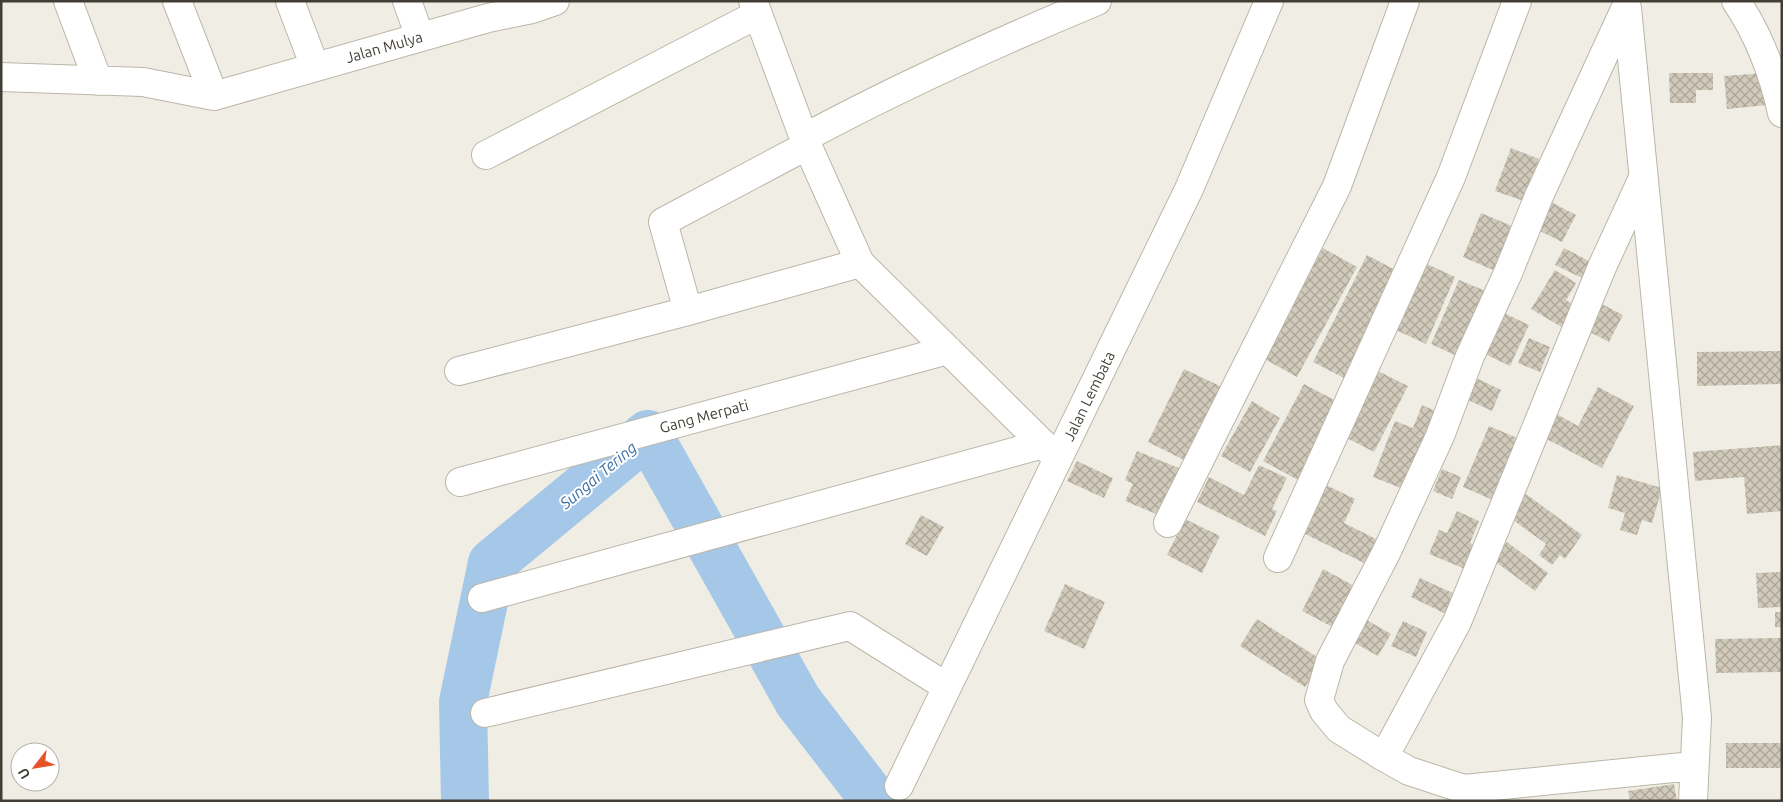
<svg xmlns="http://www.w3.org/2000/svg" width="1783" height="802" font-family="Ubuntu,sans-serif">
<defs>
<pattern id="building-cross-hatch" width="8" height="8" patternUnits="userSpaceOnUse" patternTransform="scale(1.25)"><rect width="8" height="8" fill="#d1cabb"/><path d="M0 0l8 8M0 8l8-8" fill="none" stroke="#aba599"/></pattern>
</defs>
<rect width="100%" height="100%" fill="#f0eee4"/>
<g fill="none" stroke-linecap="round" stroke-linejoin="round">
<path stroke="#a5c7e8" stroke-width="48" d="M465,801L463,702L492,563L648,434L798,701L875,801"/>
</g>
<path fill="url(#building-cross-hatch)" d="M1669,73H1713V90H1696V103H1670Z
M1766,73L1768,105L1727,109L1724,76Z
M1511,148L1539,159L1524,201L1495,191Z
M1547,200L1576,215L1562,242L1534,228Z
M1481,213L1512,226L1493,270L1463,257Z
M1323,248L1357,267L1297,377L1263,358Z
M1564,248L1591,262L1582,278L1555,265Z
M1367,255L1399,272L1346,379L1313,362Z
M1425,263L1455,277L1426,344L1396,330Z
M1555,270L1576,283L1566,300L1577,307L1565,329L1531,309Z
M1459,280L1488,292L1459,357L1431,344Z
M1596,301L1623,315L1609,342L1582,328Z
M1500,311L1529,325L1510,366L1481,352Z
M1529,338L1550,347L1540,372L1518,363Z
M1782,351V384L1697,386V352Z
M1184,369L1222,387L1186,461L1148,442Z
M1376,370L1408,386L1374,452L1343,436Z
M1476,378L1501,390L1492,411L1466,399Z
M1304,384L1340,403L1298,480L1263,461Z
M1598,387L1634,406L1602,468L1543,437L1555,413L1578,426Z
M1252,401L1280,418L1250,472L1221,456Z
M1422,405L1438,412L1408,491L1373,477L1395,421L1413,428Z
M1489,426L1522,440L1495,501L1463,487Z
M1782,445V511L1747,514L1744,477L1695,481L1693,452Z
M1137,451L1181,469L1161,516L1125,501L1133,484L1125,480Z
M1077,461L1113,478L1104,498L1067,481Z
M1259,465L1287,478L1272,509L1277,511L1265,536L1197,502L1209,477L1244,495Z
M1442,469L1461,477L1452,499L1433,491Z
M1617,475L1662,488L1652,523L1642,520L1637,535L1620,530L1625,513L1608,508Z
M1324,484L1355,499L1344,523L1382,542L1370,566L1301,532Z
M1526,494L1582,535L1565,559L1560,555L1552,565L1539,555L1546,544L1509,517Z
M1457,511L1479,521L1470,543L1475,545L1465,569L1429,554L1439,530L1447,533Z
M921,515L944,527L927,556L905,544Z
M1185,519L1220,536L1202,573L1167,555Z
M1507,542L1548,573L1535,591L1493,560Z
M1323,569L1360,589L1340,631L1302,611Z
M1782,572V607L1758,608L1756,573Z
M1420,578L1455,594L1446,614L1411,597Z
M1065,584L1105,602L1084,649L1044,631Z
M1775,612H1782V627H1775Z
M1257,619L1322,660L1305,687L1240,646Z
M1365,619L1391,634L1378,656L1353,642Z
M1403,621L1427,632L1416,657L1391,646Z
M1782,638V672L1716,673L1715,639Z
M1726,743H1782V768H1726Z
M1674,784L1677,801H1630L1628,791Z"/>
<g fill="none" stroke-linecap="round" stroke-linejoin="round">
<g stroke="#bbb6a8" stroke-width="30">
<path id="minor" d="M68,1L98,81
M177,1L214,96
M290,1L315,67
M407,1L420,37
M753,1L804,138L860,263L1053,454
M1736,1C1759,35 1773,72 1782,113
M1626,7L1539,196L1508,273L1470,356L1440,436L1387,551L1330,661L1319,700L1324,711L1339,729L1384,757L1409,771L1464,789L1693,766
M1627,8L1697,718L1693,801
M1,77L143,82L214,96L488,18L532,9L555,1
M804,138C899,87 998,42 1097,1
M486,155L758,14
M688,311L663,222L808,145
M459,371L688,311L860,263
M460,482L948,350
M1168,523L1337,186L1405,1
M1278,558L1451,177L1517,1
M482,598L1043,444
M485,713L850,626L947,687
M1384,757L1457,622L1602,267L1642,180
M899,786L1189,189L1269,1"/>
</g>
<use href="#minor" stroke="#fff" stroke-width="28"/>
</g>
<g text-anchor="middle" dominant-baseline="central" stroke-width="4" stroke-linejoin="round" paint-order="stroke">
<g font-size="15" fill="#423e35" stroke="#fff">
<text transform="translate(384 47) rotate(-16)">Jalan Mulya</text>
<text transform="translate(1089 396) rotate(-64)">Jalan Lembata</text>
<text transform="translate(704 416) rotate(-15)">Gang Merpati</text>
</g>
<g font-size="16" font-style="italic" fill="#396da3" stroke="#fff">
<text transform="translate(598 475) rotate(-40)">Sungai Tering</text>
</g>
</g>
<rect width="1783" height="802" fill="none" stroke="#423e35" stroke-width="5"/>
<g transform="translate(35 767) rotate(239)"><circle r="24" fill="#ffffff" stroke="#b3b2ae"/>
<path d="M0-4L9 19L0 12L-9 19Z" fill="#e55326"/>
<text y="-8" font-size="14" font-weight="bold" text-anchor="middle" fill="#423e35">U</text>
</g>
</svg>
